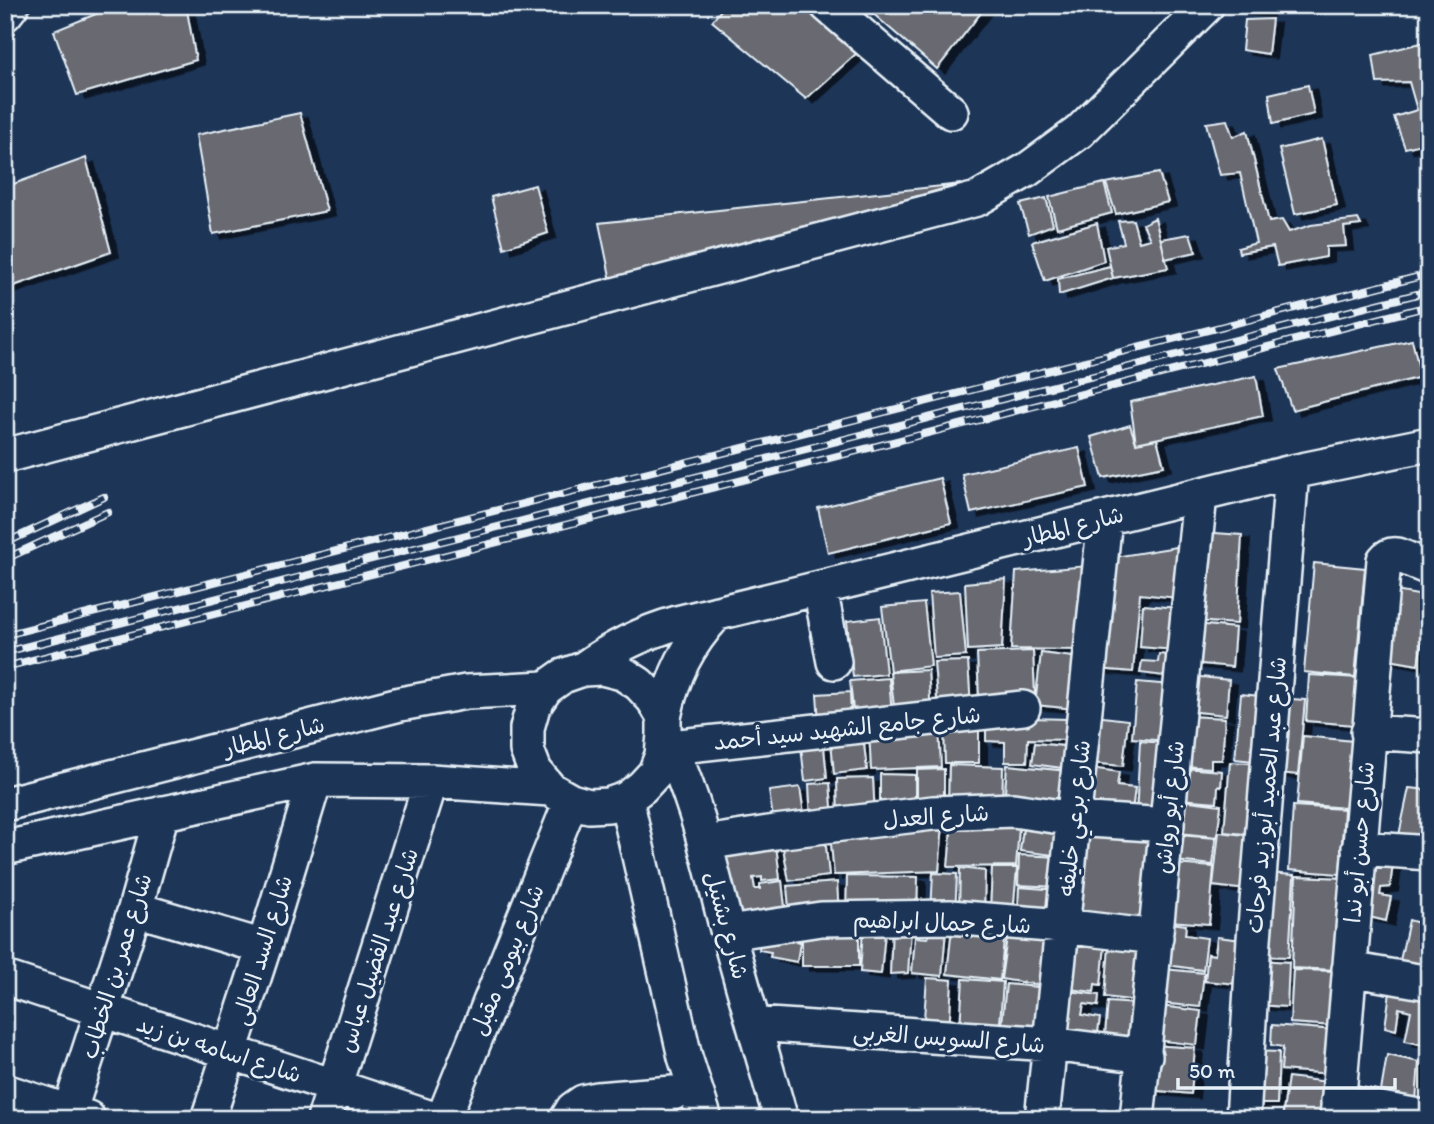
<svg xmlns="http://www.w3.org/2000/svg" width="1434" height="1124" font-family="Itim,'Playpen Sans Arabic',sans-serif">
<defs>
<filter id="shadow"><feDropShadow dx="8" dy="4.5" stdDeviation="0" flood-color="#0009"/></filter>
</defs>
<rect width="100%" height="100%" fill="#1d3557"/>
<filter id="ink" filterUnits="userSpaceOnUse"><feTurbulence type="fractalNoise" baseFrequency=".0143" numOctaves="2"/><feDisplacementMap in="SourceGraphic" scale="14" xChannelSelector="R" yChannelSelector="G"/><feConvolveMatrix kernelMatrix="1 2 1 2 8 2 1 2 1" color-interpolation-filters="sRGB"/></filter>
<g filter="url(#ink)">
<path fill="#686971" stroke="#e8f1f8" stroke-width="2" filter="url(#shadow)" d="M113,5H186L196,60L77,95L54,31L113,7Z
M725,5H802L858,52L806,99L712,21Z
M863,5H978L983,10L937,69Z
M1238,5H1265V13L1238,10Z
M1272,19L1268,54L1242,50L1245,20Z
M1429,41V142L1405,148L1394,117L1417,110L1409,82L1377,83L1373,55Z
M1308,85L1314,114L1273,124L1269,94Z
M300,113L327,211L213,234L196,135Z
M1227,120L1233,137L1247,131L1269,222L1282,220L1289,232L1311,225L1358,219L1361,225L1344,227L1346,246L1326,247V257L1278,266L1273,247L1239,253L1238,248L1256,243L1240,173L1220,175L1206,123Z
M1322,139L1337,205L1295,214L1279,149Z
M86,158L111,252L5,289V187Z
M1159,173L1168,202L1116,214L1106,183Z
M1104,183L1112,213L1057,228L1049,197Z
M961,184L611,281L599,223Z
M535,185L548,233L504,248L491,197Z
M1046,198L1053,225L1029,234L1020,204Z
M1155,218L1168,268L1113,278L1106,247L1124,243L1118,221L1133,220L1139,242L1150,239L1143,224Z
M1097,223L1104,261L1045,281L1032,242Z
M1190,234L1196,252L1165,259L1161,239Z
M1110,266L1113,278L1059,295L1058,279Z
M1412,340L1421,377L1292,410L1278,369Z
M1256,376L1263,416L1136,443L1130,402Z
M1130,425L1136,443L1157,439L1164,466L1103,478L1091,437Z
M1079,448L1088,487L971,513L962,474Z
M940,478L951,523L828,553L818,508Z
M1201,532L1242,535L1237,624L1195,621Z
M1183,546L1178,598L1140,594L1133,672L1098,669L1108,558Z
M1314,563L1365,568L1355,677L1304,672Z
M1088,566L1081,650L1011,649L1016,572Z
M1006,579L1002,648L968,650L965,583Z
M1390,590L1429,597L1418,665L1378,658Z
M960,591L966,656L934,658L929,593Z
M924,603L931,666L890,671L882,607Z
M1143,605L1178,608L1175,650L1140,647Z
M880,617L886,674L853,677L847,621Z
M1195,624L1235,628L1232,667L1192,663Z
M1033,651L1035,696L979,698L977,653Z
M1041,653L1081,658L1075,709L1035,705Z
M1159,654L1174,656L1172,677L1140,673L1142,661L1158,662Z
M968,661L971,708L938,710L934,662Z
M928,670L931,712L895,715L890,672Z
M1309,675L1359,678L1355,725L1306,721Z
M1191,676L1229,680L1226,715L1188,711Z
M889,678L892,715L854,719L850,681Z
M1137,682L1172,685L1167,741L1132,738Z
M850,692L851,719L819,722L817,694Z
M1241,694L1269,697L1263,762L1235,759Z
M1277,698L1305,700L1298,775L1270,772Z
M1095,716L1128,720L1123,766L1090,763Z
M1187,716L1225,718L1222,760H1211V768L1183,766Z
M986,717L1069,719V740L1028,739L1027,762H1005V742L986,741Z
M944,720H979V763H945Z
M939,726L941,767L871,770L869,728Z
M863,736L867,770L834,774L831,740Z
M1303,736L1353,741L1347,808L1297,804Z
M823,737L827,778L805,781L800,739Z
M1140,741L1164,743L1160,819L1136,817Z
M1035,743L1072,747L1070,769L1032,764Z
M1230,762L1263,764L1256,835L1224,832Z
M949,765L1003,767L1002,809L948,807Z
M1007,765L1068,771L1065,813L1004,807Z
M1090,768L1119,772L1117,786L1135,788L1131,818L1085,813Z
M1183,768L1222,771L1221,787L1218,786L1217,802L1180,799Z
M944,769V809L917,810V770Z
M880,774L915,775V811H880Z
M873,778L875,817L838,818L837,779Z
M830,783L833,819L811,821L809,784Z
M800,787L805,821L774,825L769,791Z
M1409,788L1429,790V839L1399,835Z
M1182,800L1221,805L1217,837L1179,833Z
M1293,806L1344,809L1340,874L1289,870Z
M1024,821L1065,826L1062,856L1020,851Z
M952,823L1019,827L1016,866L948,867Z
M943,824L939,871L834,875L830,833Z
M1079,827L1156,834L1147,931L1069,924Z
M1219,832L1253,836L1247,890L1213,886Z
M1178,835L1216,838L1213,865L1175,861Z
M825,837L829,876L789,881L782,842Z
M776,845L780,879L762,881V877L753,878L755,889H760V884L782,881L786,916L735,920L714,852Z
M1019,855L1060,857L1058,887L1018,885Z
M1346,861L1393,864L1390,887L1381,888L1380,895L1391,897L1386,921L1344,911Z
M1425,861L1429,863V972L1399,965L1409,920L1419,923Z
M1173,864L1214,867L1209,924L1169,921Z
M960,868L985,871L984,914L959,913Z
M992,868H1017L1013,914L990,913Z
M933,873L957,874L955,914L931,913Z
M1267,873L1294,875L1289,957L1262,956Z
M847,876L918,877L917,915L846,914Z
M1296,876L1343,878L1338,970L1292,968Z
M837,882L839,915L790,919L787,886Z
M1019,887L1059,890L1056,917L1018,913Z
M1171,923L1186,925L1185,935L1207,938L1203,970L1166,965Z
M802,928L859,929V966H802Z
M892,928L911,929L908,973L890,974Z
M923,928L946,930L942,976L912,973L915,937L928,938L929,935H922Z
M952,928L1005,930L1000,980L947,974Z
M863,930L885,932L881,974L860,972Z
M1008,930L1053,937L1046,986L1001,979Z
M793,933L791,940L800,942L797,962L770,957L771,952L759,950L761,937Z
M1217,937L1242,940L1238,984L1205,981L1208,954L1215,955Z
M1067,941L1105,945L1101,985L1095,984L1094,992L1061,988Z
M1109,947L1143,950L1138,1001L1105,997Z
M1259,960L1289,962L1287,1007L1257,1005Z
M1164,969L1204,973L1200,1007L1160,1003Z
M1293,970L1337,971L1336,1026L1290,1023Z
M927,978L952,980L949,1033L923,1032Z
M963,979L1003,982L999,1037L960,1029Z
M1006,984L1048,988L1043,1038L1001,1034Z
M1391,985L1429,987V1046L1405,1041L1411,1011L1399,1008L1396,1030L1385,1027Z
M1062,990L1099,995L1098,1006L1084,1004L1082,1015L1100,1018L1096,1046L1055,1040Z
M1108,1002L1137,1004L1133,1048L1105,1035Z
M1160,1006L1201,1011L1197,1045L1156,1040Z
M1272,1025L1335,1030L1332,1074L1281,1070L1283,1047L1271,1045Z
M1152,1045L1195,1048L1191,1094L1148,1090Z
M1251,1051L1279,1052L1277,1104H1249Z
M1387,1055L1419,1062L1416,1100L1380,1097Z
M1288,1077L1336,1083L1331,1119H1282Z"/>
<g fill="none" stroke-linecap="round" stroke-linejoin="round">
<g stroke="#e8f1f8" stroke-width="38">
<path id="minor" d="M827,5L951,112
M5,14L12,5
M5,456L977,199L1027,170L1079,132L1207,5
M820,588L834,662
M583,669C612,648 642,633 677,623L1292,472L1429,444
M664,717C673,674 687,646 717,613
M1368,732L1429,736
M664,735C697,797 710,866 728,933C745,995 763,1057 781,1119
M671,747L1023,708
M626,799L685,1057L705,1119
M5,804L400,704L466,692L546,688
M705,843L775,832L933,813L1013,810L1074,819L1167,825
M5,848L315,780L431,781L550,789L571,801L589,806L608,805L626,799L642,787L655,773L662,755L664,735V717L653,699L639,684L622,673L602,668L583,669L563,676L546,688L533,707L527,728V750L535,771L550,789
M1359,848L1429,853
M135,909L264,947
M728,933L821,919L950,917L1062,926L1156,937
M1349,969L1429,983
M5,978L434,1119
M754,1024L1050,1044L1145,1056
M5,1091L88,1118
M1338,1101L1429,1118
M67,1119L135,909L162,813
M208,1119L264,947L315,780
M324,1119L431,781
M443,1119L571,801
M567,1119L573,1109L583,1102L597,1099L673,1093
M1042,1119L1105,518
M1137,1119L1200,495
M1243,1119L1254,939L1292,472
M1337,1119L1384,560C1388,555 1391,554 1398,555L1429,568"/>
</g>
<use href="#minor" stroke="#1d3557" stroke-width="33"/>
<g stroke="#e8f1f8" stroke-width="8">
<path id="rail" d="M5,543L104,497
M5,559L108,512
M5,635L1429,274
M5,652L1429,291
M5,667L1429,306"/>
</g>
<use href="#rail" stroke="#1d3557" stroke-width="5" stroke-dasharray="16" stroke-linecap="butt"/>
</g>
</g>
<g text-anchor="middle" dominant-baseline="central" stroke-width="6" stroke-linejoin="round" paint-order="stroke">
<g font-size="23" fill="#e8f1f8" stroke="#1d3557">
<text transform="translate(1073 526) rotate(-14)">شارع المطار</text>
<text transform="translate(847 728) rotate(-6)">شارع جامع الشهيد سيد أحمد</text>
<text transform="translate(274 736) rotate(-14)">شارع المطار</text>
<text transform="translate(1266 795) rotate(-85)">شارع عبد الحميد أبو زيد فرحات</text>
<text transform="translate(1169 807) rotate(-84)">شارع أبو رواش</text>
<text transform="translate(936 816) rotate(-4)">شارع العدل</text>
<text transform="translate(1074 818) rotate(-84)">شارع برعي خليفه</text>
<text transform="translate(1359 842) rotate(-85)">شارع حسن أبو ندا</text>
<text transform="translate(942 922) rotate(2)">شارع جمال ابراهيم</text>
<text transform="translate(727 925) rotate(75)">شارع بشتيل</text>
<text transform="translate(262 950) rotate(-73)">شارع السد العالى</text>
<text transform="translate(378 950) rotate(-72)">شارع عبد الفضيل عباس</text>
<text transform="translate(507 960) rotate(-68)">شارع بيومى مقبل</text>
<text transform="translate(116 966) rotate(-73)">شارع عمر بن الخطاب</text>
<text transform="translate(949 1038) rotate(4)">شارع السويس الغربى</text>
<text transform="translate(219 1049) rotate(18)">شارع اسامه بن زيد</text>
</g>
</g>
<rect width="1434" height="1124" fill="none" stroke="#1d3557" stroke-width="28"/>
<rect x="14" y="14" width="1406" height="1096" fill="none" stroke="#e8f1f8" stroke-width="2.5" filter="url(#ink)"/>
<path d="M1178 1078v10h217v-10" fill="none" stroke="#e8f1f8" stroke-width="3.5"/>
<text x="1189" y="1078" font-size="21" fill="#e8f1f8" stroke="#1d3557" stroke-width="5" paint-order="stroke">50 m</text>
</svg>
